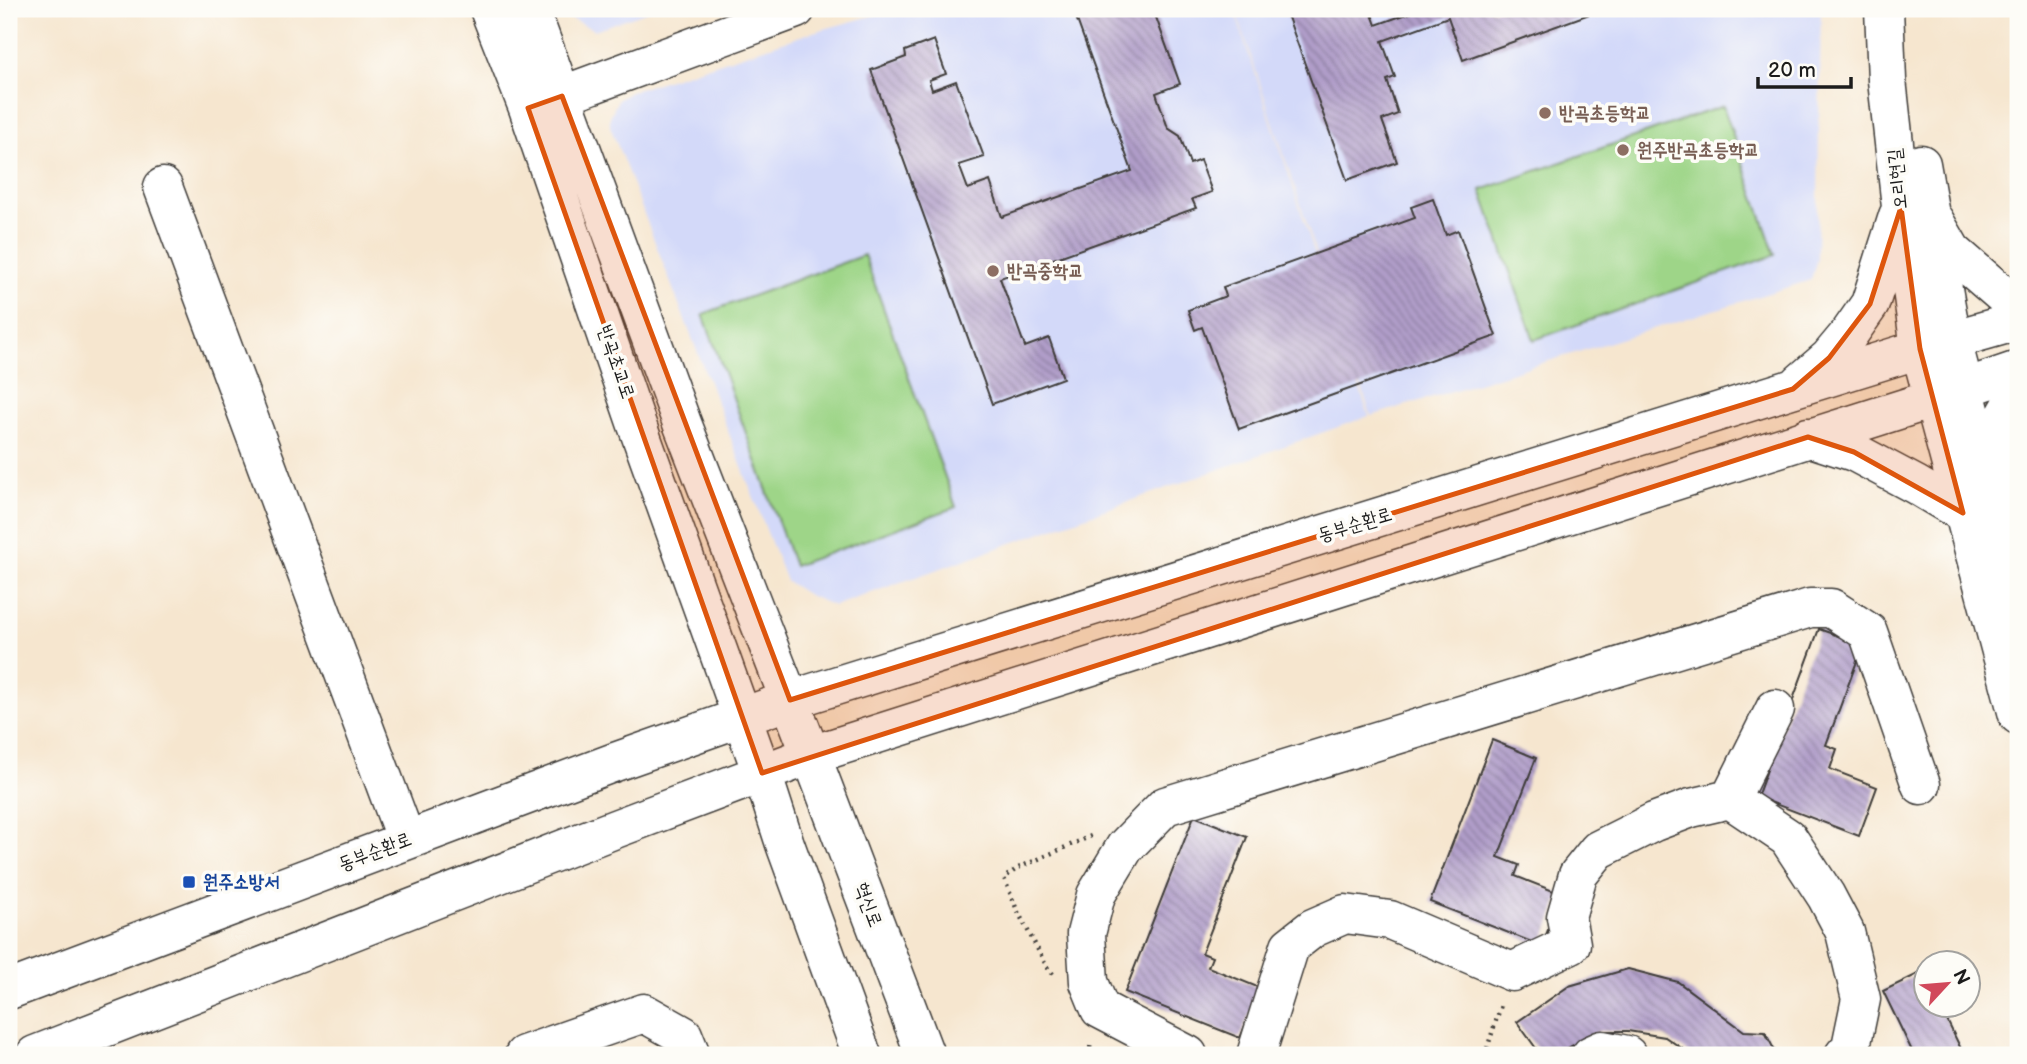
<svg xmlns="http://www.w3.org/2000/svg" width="2027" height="1064" font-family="'Balsamiq Sans','Poor Story',sans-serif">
<defs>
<pattern id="building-back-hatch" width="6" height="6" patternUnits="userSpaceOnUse" patternTransform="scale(1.75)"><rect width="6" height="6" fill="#b09dc9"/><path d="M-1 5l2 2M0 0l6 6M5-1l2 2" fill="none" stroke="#8e7fa2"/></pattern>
</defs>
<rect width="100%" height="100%" fill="#fdfcf7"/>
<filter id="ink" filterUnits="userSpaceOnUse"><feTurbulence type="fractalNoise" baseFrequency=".0143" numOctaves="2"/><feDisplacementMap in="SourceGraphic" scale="14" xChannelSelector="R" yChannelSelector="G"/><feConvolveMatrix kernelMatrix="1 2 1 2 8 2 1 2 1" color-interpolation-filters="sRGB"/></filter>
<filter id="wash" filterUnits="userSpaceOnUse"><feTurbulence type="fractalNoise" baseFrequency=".00686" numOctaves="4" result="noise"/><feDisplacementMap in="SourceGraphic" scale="28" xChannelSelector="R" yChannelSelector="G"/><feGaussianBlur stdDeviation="1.57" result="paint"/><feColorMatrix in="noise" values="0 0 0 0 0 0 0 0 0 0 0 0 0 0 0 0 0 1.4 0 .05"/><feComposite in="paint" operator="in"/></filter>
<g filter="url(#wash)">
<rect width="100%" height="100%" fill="#f6e6cf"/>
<path fill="#d3d9f9" d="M550,9H653L595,30Z
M897,9H1234L1369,416L834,606L808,595L786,581L610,126V117L618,100L630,92L813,32Z
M1235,9H1821L1817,259L1811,280L1371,416Z"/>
<path fill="#9ed588" stroke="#5d7852" stroke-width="2" d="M1723,106L1775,255L1534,340L1481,190Z
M864,255L956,507L794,566L703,314Z"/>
<g id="blocks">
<path fill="url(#building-back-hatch)" d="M1073,9H1140L1141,12L1153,9L1180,84L1156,93L1168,128L1180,136L1190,164L1200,160L1212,192L1192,199L1196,208L1000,278L1025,347L1049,338L1063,378L992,404L871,70L906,57L905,51L934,40L946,74L929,80L932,90L956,81L984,157L959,165L968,189L990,181L1002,217L1132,171Z
M1285,9H1370L1376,25L1421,9H1603L1463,60L1448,17L1382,41L1395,77L1387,80L1398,114L1382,120L1397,162L1347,180Z
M1433,199L1446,235L1458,230L1496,336L1239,429L1202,327L1195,330L1188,310L1226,296L1223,287L1415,218L1411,207Z
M1819,629L1863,645L1826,745L1837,749L1830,769L1877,787L1859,836L1757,797Z
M1492,740L1536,758L1498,857L1519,865L1515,876L1561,894L1542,946L1430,902Z
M1194,816L1247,837L1202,953L1212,957L1208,967L1260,988L1240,1038L1125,992Z
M1628,969L1678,982L1744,1031L1765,1032L1777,1055H1692L1665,1037L1628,1031H1599L1555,1055H1541L1517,1022L1569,986Z
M1922,972L1926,978V1004H1939L1964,1055H1914L1883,991Z"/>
</g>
</g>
<g filter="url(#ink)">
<use href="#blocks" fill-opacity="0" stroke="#3d3a37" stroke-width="2"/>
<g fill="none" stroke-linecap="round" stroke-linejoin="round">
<g stroke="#3d3a37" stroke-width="41">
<path id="minor" d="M489,9L528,108L637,425L762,773L785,844L862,1055
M530,9L682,423L811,755L925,1055
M1884,9L1887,80L1901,207L1920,349L2018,715
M539,104L796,9
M1921,164L1952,340L1991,492L2018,610
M163,187L406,840
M1934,220L1952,251L2005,297L2018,303
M1800,383L1829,358L1849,334L1870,304L1898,216
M1808,437L1854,452L1916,485L1963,513
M1994,480L1998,440L2006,415L2018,394
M1730,799L1788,838L1826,896L1845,932L1861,999L1851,1047L1844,1055
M9,990L615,762L790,700L1920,349L2018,321
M35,1055L615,829L811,755L1933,399L2018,370
M524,1055L644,1013L683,1035L691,1055
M1188,1055L1100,1009L1089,982L1086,934L1096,895L1125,847L1165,806L1810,608H1831L1868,632L1921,785
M1256,1055L1290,946L1313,928L1345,914L1390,920L1512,972L1571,944L1566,917L1578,875L1598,850L1654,822L1691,808L1730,799L1775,709
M1591,1055L1602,1050L1627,1055"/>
</g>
<path stroke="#3d3a37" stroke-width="4.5" stroke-dasharray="2 5" stroke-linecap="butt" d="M1053,974L1047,967L1017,910L1004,878L1018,868L1091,836
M1089,1055L1091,1042
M1485,1055L1502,1002"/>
<use href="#minor" stroke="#fff" stroke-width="38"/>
</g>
</g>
<path fill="#de560d" fill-opacity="0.2" stroke="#de560d" stroke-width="5" stroke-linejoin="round" d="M562,96L790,700L1793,389L1829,358L1870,304L1901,207L1920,349L1963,513L1854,452L1808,437L762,773L528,108Z"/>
<g fill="#8d6e63" stroke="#fdfcf7" stroke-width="2.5">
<circle cx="1545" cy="113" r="7"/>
<circle cx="1623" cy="150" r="7"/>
<circle cx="993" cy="271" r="7"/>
</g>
<rect fill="#1a4fb4" stroke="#fdfcf7" stroke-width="2.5" x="182" y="875" width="14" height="14" rx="3.5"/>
<g text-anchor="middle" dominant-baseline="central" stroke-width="7" stroke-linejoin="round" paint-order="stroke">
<g font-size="19" font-weight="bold" fill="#785e54" stroke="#fdfcf7" text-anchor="start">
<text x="1559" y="113">반곡초등학교</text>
<text x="1637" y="150">원주반곡초등학교</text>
<text x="1007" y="271">반곡중학교</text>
</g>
<g font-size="19" fill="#1c1c1c" stroke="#fdfcf7">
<text transform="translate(1898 179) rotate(-96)">오리현길</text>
<text transform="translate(616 362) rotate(71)">반곡초교로</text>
<text transform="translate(1355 525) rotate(-17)">동부순환로</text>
<text transform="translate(375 852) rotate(-21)">동부순환로</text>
<text transform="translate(868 905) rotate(69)">혁신로</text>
</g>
<g font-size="19" font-weight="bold" fill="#164399" stroke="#fdfcf7" text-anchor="start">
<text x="203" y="882">원주소방서</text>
</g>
</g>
<rect width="2027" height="1064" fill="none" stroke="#fdfcf7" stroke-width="35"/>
<g transform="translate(1947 984) rotate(64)"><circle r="33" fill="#fdfcf7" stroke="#a3a29f" stroke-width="2"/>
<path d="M0-5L12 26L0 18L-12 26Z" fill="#d1495b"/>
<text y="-10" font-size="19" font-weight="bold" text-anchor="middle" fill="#1c1c1c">N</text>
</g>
<path d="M1758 77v10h93v-10" fill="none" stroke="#1c1c1c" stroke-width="3.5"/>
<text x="1768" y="77" font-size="21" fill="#1c1c1c" stroke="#fdfcf7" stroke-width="5" paint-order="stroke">20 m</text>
</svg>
